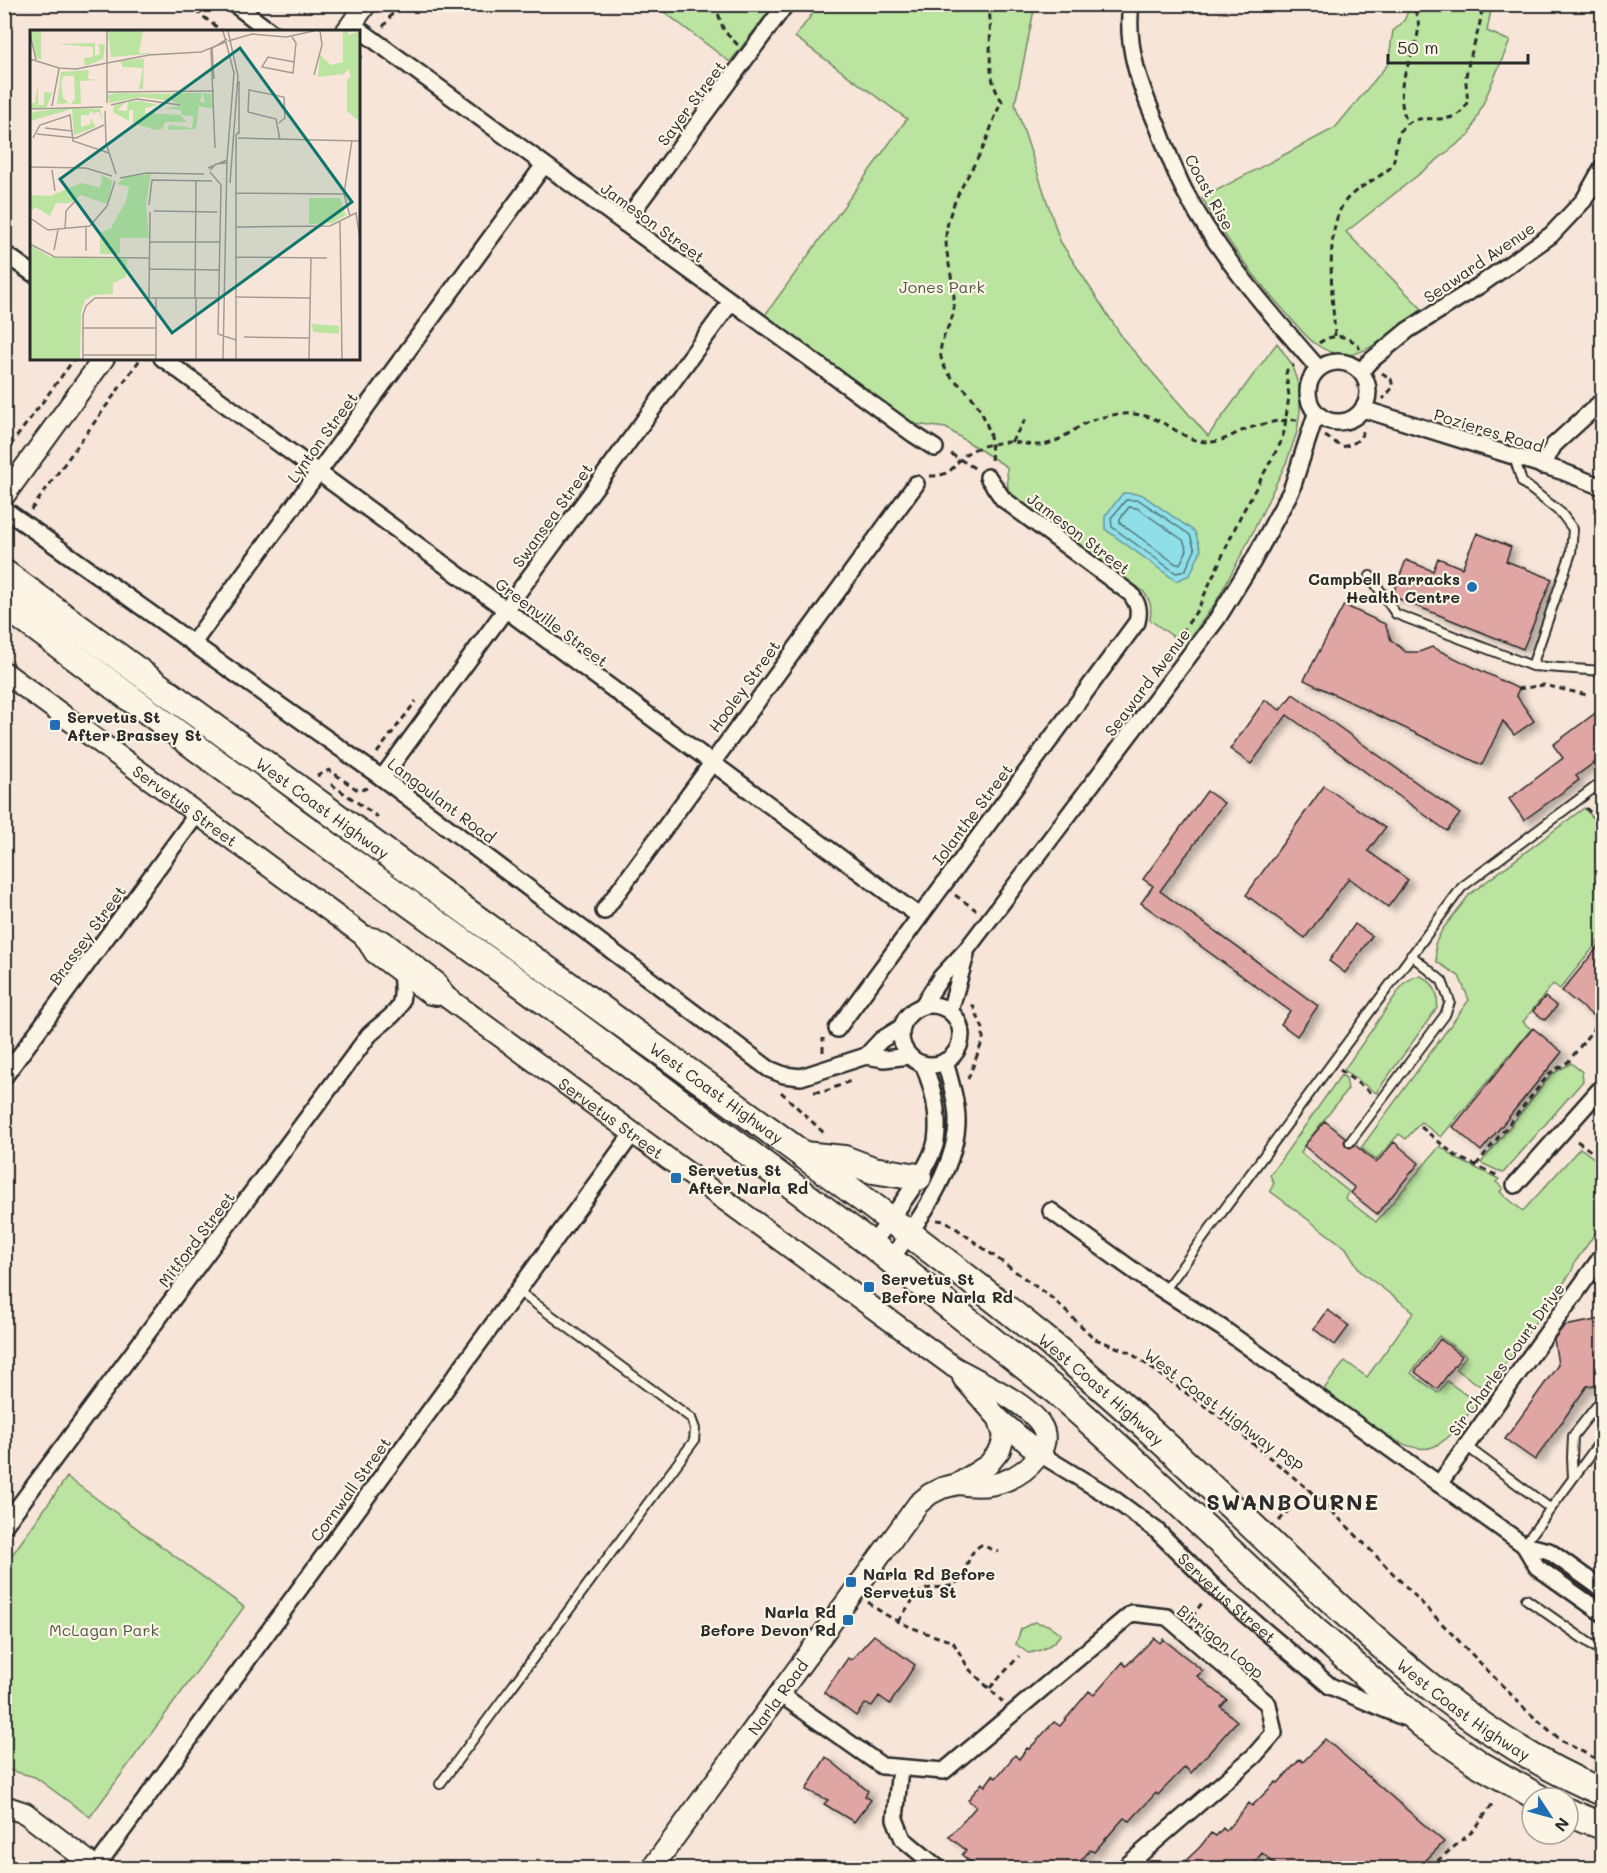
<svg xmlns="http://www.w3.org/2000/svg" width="1607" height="1873" font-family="Mali,sans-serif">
<defs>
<filter id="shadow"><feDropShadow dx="6" dy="4" stdDeviation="3" flood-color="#0004"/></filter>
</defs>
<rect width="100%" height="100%" fill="#f6e5d8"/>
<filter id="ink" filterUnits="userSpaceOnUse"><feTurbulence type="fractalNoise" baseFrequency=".0167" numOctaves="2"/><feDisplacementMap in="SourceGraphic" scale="12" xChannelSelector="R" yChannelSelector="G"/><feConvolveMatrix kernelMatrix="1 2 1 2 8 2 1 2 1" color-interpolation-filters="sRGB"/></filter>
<g filter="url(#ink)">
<path fill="#bbe4a1" stroke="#738866" stroke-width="1.5" d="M655,5H774L730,62Z
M819,5H1035L1015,104L1060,241L1124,340L1208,436L1277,343L1291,363L1299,387L1300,411L1297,432L1287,461L1248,542L1216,602L1185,645L1150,620C1152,607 1151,601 1143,591L1008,493L1007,467L946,428L914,424L765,315L907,119L795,37Z
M1408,5H1492L1487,31L1510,41L1470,134L1346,232L1422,309C1403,323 1372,353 1348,355C1336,356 1324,350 1314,343C1301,332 1291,318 1280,306C1250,272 1224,237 1202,198L1335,128L1388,64L1393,31C1403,23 1408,18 1408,5Z
M1584,808L1602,827V937L1560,989L1553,984L1523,1022L1531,1029L1441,1137L1421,1122L1406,1139L1399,1134L1376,1160L1361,1148L1469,1000L1459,976L1437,962L1435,944L1442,930L1470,894Z
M1420,976C1434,982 1439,994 1437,1008L1376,1093L1344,1070L1404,983L1414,977Z
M1571,1063L1582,1072L1583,1081L1503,1173L1481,1163L1551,1075Z
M1341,1075L1346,1078L1348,1089L1304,1146L1301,1153L1349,1192L1345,1198L1376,1222L1440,1146L1457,1159L1499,1179L1496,1182L1503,1188L1500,1192L1523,1211L1580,1148L1602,1164V1224L1575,1262L1571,1273L1486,1390L1456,1369L1466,1356L1439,1336L1411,1373L1438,1393L1447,1381L1477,1403C1465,1418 1453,1437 1435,1446C1406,1461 1347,1407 1324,1389L1345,1361L1367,1377L1414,1312L1361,1272L1346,1248L1270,1191L1274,1183L1270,1175Z
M67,1477L244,1607L90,1817L35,1777L5,1769V1565Z
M1034,1622L1048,1625L1061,1634C1052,1646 1042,1651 1028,1653L1016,1644L1021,1629Z"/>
<path fill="#8edfe8" stroke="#66979c" stroke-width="1.5" d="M1123,493L1141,494L1195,532L1201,550L1190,575L1176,581L1105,529V516Z"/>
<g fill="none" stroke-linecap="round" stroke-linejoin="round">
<path stroke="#537377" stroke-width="1.5" d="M1126,500H1139L1190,535L1195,550L1185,571L1176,573L1112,527L1111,518Z
M1129,507L1137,508L1183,540L1187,550L1180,564H1176L1120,523V519Z"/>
</g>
<path fill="#e0a6a4" stroke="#2b2b2b" stroke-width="1.5" filter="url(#shadow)" d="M1477,533L1511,547L1506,561L1552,579L1523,649L1392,596L1406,560L1433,571L1438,558L1462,568Z
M1344,605L1385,624L1391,640L1406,652H1419L1432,647L1519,689L1516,695L1534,721L1514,735L1503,721L1482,765L1304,680Z
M1293,694L1460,814L1447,831L1287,715L1251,764L1230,749L1265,700L1280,710Z
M1602,708V757L1576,776L1579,780L1524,820L1509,799L1563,758L1553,745Z
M1324,786L1385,828L1368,851L1408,880L1388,907L1349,878L1305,938L1246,895Z
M1207,791L1224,803L1160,891L1318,1006L1297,1036L1281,1024L1290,1011L1141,903L1153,886L1143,879Z
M1355,924L1372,936L1345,973L1329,961Z
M1602,942V1002L1592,1015L1562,991Z
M1545,997L1557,1006L1545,1020L1533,1011Z
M1533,1028L1562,1052L1481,1151L1453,1127Z
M1325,1121L1346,1138L1344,1142L1346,1146L1350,1148L1355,1145L1376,1163L1394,1142L1419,1163L1377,1214L1351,1193L1355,1188L1304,1146Z
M1328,1310L1349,1326L1335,1345L1314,1329Z
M1602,1319V1384L1587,1386L1535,1460L1505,1439L1558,1365L1554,1339L1564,1326Z
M1440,1339L1462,1356L1437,1389L1415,1372Z
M874,1635L915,1665L890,1704L879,1696L872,1706L865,1704L856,1716L824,1692L848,1658L851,1660Z
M1154,1638L1160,1643L1163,1639L1203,1671L1197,1676L1227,1700L1221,1707L1237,1721L1191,1773L1185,1767L1158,1795L1156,1793L1130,1821L1124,1818L1094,1852L1090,1850L1074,1869H979L962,1855L966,1850L949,1837L976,1807L968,1800L982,1783L985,1786L993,1775L996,1778L1015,1755L1019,1759L1027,1748L1029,1749L1054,1722L1060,1726L1089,1691L1094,1695L1123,1662L1126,1666Z
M1325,1739L1444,1842L1417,1869H1281L1262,1853L1249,1869H1177L1200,1847L1211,1833L1216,1836L1223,1828L1226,1831L1249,1803L1252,1806L1276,1782L1278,1783L1300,1759L1303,1762Z
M826,1757L868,1791L865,1796L871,1800L854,1822L824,1804L828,1800L806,1790Z"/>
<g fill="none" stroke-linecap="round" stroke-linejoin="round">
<g stroke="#2b2b2b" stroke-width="12">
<path id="service" d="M1514,457L1522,482L1561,513L1573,529L1571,553L1532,666L1602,671
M1370,576L1396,614L1532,666
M1350,1142L1445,1015L1450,1002L1442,981L1411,955
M1164,1291L1462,887L1602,782
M1466,1446L1551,1509
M1573,1478L1572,1458L1573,1436L1602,1399
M1524,1545L1602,1439
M1526,1599L1602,1652
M440,1784L694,1441L695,1429L691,1418L518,1291"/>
</g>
<g stroke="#2b2b2b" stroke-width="20">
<g id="minor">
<path d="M234,4L271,32"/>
<path d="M1131,4C1125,48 1141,88 1158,127C1166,148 1174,170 1184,190C1219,256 1270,313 1318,368"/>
<path d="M352,24L913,434L935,448"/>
<path d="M624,223L786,4"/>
<path d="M4,253L32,273"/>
<path d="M162,358L505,609L919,916"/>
<circle cx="1338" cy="392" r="30"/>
<path d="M1361,372L1368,363L1408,330L1480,285L1551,235L1584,200L1602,168"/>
<path d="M1363,409L1561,471L1602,487"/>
<path d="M1542,466L1554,445L1602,401"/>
<path d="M4,509L382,778L769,1069L784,1075L801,1077L866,1056L884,1059L909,1056"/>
<path d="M193,643L544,165"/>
<path d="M382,778L731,302"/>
<path d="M604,911L916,484"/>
<path d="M923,1005L941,977L967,949L1217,619L1253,561L1291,491L1316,414"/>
<circle cx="931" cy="1035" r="30"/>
<path d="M950,1011L966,955"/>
<path d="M837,1029L1137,622C1140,610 1138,604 1131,594L1003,499L988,477"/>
<path d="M866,1056L881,1040L902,1027"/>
<path d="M4,1077L197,814"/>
<path d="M1515,1185L1602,1087"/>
<path d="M1051,1211L1144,1278L1222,1328L1524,1545L1549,1551L1602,1589"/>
<path d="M872,1245C889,1220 931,1168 936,1141C940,1116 933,1087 923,1064"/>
<path d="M891,1259C918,1223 954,1171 957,1125C958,1104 950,1081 945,1061"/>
<path id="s1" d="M1040,1454L1114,1499L1156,1530L1219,1592L1330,1686L1403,1717"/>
<path d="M1439,1484L1602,1256"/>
<path d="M4,1526L369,1035C396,1010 406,1014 401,973"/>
<path d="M1524,1545L1537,1567L1602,1613"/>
<path d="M780,1694L882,1766L944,1771L1132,1613L1167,1617L1268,1704L1274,1733L1254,1756L1124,1868"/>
<path d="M900,1768L895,1819L903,1839L938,1868"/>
<path d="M96,1867L633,1133"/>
</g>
</g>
<g stroke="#2b2b2b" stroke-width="24">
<g id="tertiary">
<path d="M346,32L366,4"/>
<path d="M4,496L104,358"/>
<path id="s2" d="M4,672L364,936L383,941L437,983L445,996L954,1367C977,1380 1028,1403 1041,1425C1055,1447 1027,1472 1007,1480C991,1487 975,1487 958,1484"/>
<path d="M364,936L375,953L430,994L436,995"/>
<path d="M963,1378L999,1419L1040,1454"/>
<path d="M4,1806L25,1813L97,1868"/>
<path id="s3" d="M652,1868L918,1504L930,1494L942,1488L958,1484L988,1465L1000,1450L1004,1437L999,1419"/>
</g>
</g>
<g stroke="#2b2b2b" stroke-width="30">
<g id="trunk">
<path id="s4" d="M4,573C189,710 374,845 560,979C724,1098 890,1214 1047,1341C1136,1414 1218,1494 1302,1573C1393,1658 1485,1743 1602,1792"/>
<path d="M4,604L295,821L531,991L872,1245L1057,1392L1134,1461L1313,1629L1423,1725L1481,1765L1539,1798"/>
<path d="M803,1155L844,1159L873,1170L918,1177"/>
<path d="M1568,1812L1602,1826"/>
</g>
</g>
<path stroke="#2b2b2b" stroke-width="3" stroke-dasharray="6 4.5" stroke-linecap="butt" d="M187,4L223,32
M715,4L724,31L738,45
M988,4C995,37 982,73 1002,101C994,116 990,133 983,148C969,176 948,204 946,236C945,260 958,291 953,314C948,332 934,346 944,366C950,379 962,385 971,396C985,414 994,438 991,460
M1396,4L1411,6C1431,27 1405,62 1402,86C1400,100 1403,111 1407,124
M383,27L399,4
M358,60L364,52
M1335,336C1333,301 1323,226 1347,199C1360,185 1379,179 1392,166C1397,154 1394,141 1401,130C1416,108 1443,128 1461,112C1472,103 1465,90 1466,77C1469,53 1482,29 1482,4
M1319,343C1332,333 1351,334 1360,349
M1382,373L1391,379L1393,387L1383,399
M1325,436L1342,447C1355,444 1361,440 1365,427
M1011,442L1026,419
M4,454L75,358
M951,454L976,469
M930,476C957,476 952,461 971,451C982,445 999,442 1011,442C1024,443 1035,447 1047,444C1066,439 1078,424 1096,419C1119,412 1142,411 1163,423C1178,431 1191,442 1208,442C1223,443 1234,433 1247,429C1262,424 1281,419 1297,420
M31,510L141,358
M1158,667L1198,609L1240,517L1280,444L1284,432L1289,396L1286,374L1287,370L1294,365
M1518,689L1544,685L1587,695
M377,753L416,701
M317,776L329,770L359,791L367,788
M331,784L378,817
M1586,808L1602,825
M955,895L976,910
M823,1052V1038
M1340,1070L1371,1093
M968,1079L983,1040V1029L971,1001
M781,1092L826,1135
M814,1092L826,1091L853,1080
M1421,1127L1456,1156L1500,1177
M1577,1141L1602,1159
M1476,1165L1550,1073L1568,1062L1602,1018
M937,1220L946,1221L1053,1299L1095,1339L1129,1352L1224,1420L1308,1489L1347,1526L1527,1711L1562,1741L1602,1762
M1279,1521L1308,1489
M868,1602C893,1623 923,1632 953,1642L969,1669L1003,1702
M1192,1617L1204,1600
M898,1621C905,1612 912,1599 921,1592C933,1583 949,1593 960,1579C970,1567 965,1555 981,1545L999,1552
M990,1688L1019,1656
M1429,1868L1474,1830L1494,1802"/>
<use href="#service" stroke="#fcf5e5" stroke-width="8"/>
<use href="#minor" stroke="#fcf5e5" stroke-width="15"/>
<use href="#tertiary" stroke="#fcf5e5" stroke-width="20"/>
<use href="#trunk" stroke="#fcf5e5" stroke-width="26"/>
</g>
</g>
<g fill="#1f6fb2" stroke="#fcf5e5" stroke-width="2">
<circle cx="1472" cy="587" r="6"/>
<rect x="49" y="719" width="12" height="12" rx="3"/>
<rect x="670" y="1172" width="12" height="12" rx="3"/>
<rect x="863" y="1281" width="12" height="12" rx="3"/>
<rect x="845" y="1576" width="12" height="12" rx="3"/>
<rect x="842" y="1614" width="12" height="12" rx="3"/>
</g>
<g text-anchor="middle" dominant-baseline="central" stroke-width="4.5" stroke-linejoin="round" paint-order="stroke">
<g font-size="16" fill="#2b2b2b" stroke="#fcf5e5">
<text transform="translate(691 103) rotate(-53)">Sayer Street</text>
<text transform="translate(1210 192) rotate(61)">Coast Rise</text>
<text transform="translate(653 222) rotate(36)">Jameson Street</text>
<text transform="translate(1479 262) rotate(-34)">Seaward Avenue</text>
<text transform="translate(1489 430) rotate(17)">Pozieres Road</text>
<text transform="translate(322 437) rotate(-54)">Lynton Street</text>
<text transform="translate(552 515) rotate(-54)">Swansea Street</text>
<text transform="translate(1079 533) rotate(37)">Jameson Street</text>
<text transform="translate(552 622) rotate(37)">Greenville Street</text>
<text transform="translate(1147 682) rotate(-53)">Seaward Avenue</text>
<text transform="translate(744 686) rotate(-54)">Hooley Street</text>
<text transform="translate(442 800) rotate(37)">Langoulant Road</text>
<text stroke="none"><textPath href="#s2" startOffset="225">Servetus Street</textPath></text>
<text stroke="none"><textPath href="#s4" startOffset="396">West Coast Highway</textPath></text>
<text transform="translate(972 814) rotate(-53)">Iolanthe Street</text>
<text transform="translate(87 935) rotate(-54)">Brassey Street</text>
<text stroke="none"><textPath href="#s4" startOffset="882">West Coast Highway</textPath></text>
<text stroke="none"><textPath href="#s2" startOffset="756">Servetus Street</textPath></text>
<text transform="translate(196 1239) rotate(-53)">Mitford Street</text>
<text transform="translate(1506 1359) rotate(-54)">Sir Charles Court Drive</text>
<text stroke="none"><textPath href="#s4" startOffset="1368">West Coast Highway</textPath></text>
<text transform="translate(1224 1410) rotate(37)">West Coast Highway PSP</text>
<text transform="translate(350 1489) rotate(-54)">Cornwall Street</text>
<text stroke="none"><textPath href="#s1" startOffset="237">Servetus Street</textPath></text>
<text transform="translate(1221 1641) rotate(39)">Birrigon Loop</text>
<text stroke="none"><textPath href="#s3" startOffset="212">Narla Road</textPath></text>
<text stroke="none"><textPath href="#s4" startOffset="1852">West Coast Highway</textPath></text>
</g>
<g font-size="16" fill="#4f5948" stroke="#fcf5e5">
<text x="942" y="286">Jones Park</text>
<text x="104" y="1629">McLagan Park</text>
</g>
<g font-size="16" font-weight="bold" fill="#2b2b2b" stroke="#fcf5e5" text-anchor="start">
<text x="1460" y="578" text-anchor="end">Campbell Barracks<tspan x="1460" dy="18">Health Centre</tspan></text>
<text x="67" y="716">Servetus St<tspan x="67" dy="18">After Brassey St</tspan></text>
<text x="688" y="1169">Servetus St<tspan x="688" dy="18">After Narla Rd</tspan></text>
<text x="881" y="1278">Servetus St<tspan x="881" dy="18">Before Narla Rd</tspan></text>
<text x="863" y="1573">Narla Rd Before<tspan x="863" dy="18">Servetus St</tspan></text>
<text x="836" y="1611" text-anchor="end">Narla Rd<tspan x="836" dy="18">Before Devon Rd</tspan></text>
</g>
<g font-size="22" font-weight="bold" letter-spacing="1.5" fill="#2b2b2b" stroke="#fcf5e5">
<text x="1293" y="1501">SWANBOURNE</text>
</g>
</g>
<g transform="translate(30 30)">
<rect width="330" height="330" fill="#f6e5d8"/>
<path d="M0,1H11V30L6,27ZM78,1H113L109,23H128L81,27ZM313,1H318V5L330,1V92L317,81V50L321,46L318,39L314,44L288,47L290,25L301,35L313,32ZM65,13V26L70,24L69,14L75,15L73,29L55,36L54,28L63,27V17L27,14ZM117,28L111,29H114L113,59H109L113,38L93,37L90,31ZM59,40L58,49L68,50L50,51L51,74H41L45,69L44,46H33L31,54L33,68L39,73L27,74L31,42ZM8,54V75H14V62L22,63L16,79L0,78V73H5ZM88,63L141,64V71L111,67L79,73L78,65ZM142,63H172L170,72H175L173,63L181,64L183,79L169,76L166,99L138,100L139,95L162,98L163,90V86L151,85V80L134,78L152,76L142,71ZM111,71L128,75L115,78V83L150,85L157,92H135L132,99L125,100L103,93V80H99V91L83,82L84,76L96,72L87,80L97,81L98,72ZM34,78L70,79L73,91L69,82L63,83L64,86L61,80L59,85H51V97L61,94L60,88L66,97L44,105L42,79L0,91L3,82ZM121,144L116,174L119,208H90V224H70V203L81,198L96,171L99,157L87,154L96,147ZM72,145L83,151L77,174L51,165L40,173H26L20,186L5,177L0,183V165L20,166L52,153L70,158ZM279,168H310L316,185L302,193L279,194ZM0,215L20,227L97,229L96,247L83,253V264L64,265L55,270L51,282L50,329H0ZM282,294L309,296V304L283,302Z" fill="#bbe4a1"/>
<path fill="none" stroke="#a59b93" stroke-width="1.5" d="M77,1V73M198,1L208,46L200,153M0,4L6,30M262,7L266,13L263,43L232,37L238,27L264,32M198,11L222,4L256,7L284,1M181,19L185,118M181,19L197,9M182,19L184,49M0,29L29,38L46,39L119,25L171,22L196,12M284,45L292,15L290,1M77,62L184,61M81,75L107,69L150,75M22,76L29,39M0,79L73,77M75,81L76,113L86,144M249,93L255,88L254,67L219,60L218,82L246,89L250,110M15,98L42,101M7,104L46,108L74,95M209,104V51M3,108L10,95L40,85L43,111L79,123M208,108L330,111M0,137L56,138L82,146M178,138L197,130M22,140L25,161M180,140L186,134L196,133M180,142L191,155L188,304L206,310M90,148L116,143L174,144M206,163L314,164M119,175L122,150L182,151M124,181L187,182M320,186L314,164L322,110M0,188L18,200L60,196L77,176L85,151M310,192L312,329M56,197V221M207,197L300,196L326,183L330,210M35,199L36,181L46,170M206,201V280M206,203V105L209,102M120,212H190M0,214L25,227L120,228M24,220L28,200M206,227L297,228M120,239L190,240M205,267L280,268M119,268L120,182M165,268L166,151M166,268V329M53,298H126M214,307L279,308M53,325H126M53,329V285L56,276L65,268H190M126,329V268M193,329L197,130L204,43L193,1M206,329V280M279,329L281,228"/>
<path fill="#0f766e" fill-opacity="0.15" stroke="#0f766e" stroke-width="3" d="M210,18L322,172L142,303L30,149Z"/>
<rect width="330" height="330" fill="none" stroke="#2b2b2b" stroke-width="3"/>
</g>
<rect width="1607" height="1873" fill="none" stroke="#fcf5e5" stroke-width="24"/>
<rect x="12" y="12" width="1583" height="1849" fill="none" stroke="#2b2b2b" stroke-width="2" filter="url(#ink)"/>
<g transform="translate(1550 1816) rotate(126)"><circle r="28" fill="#fcf5e5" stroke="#a8a49b" stroke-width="1.5"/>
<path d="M0-4.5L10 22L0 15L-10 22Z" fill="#1f6fb2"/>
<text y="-9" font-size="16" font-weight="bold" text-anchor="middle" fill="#2b2b2b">N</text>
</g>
<path d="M1388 54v9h140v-9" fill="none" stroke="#2b2b2b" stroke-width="3"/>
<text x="1397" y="54" font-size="18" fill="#2b2b2b" stroke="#fcf5e5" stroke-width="4.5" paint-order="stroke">50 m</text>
</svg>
